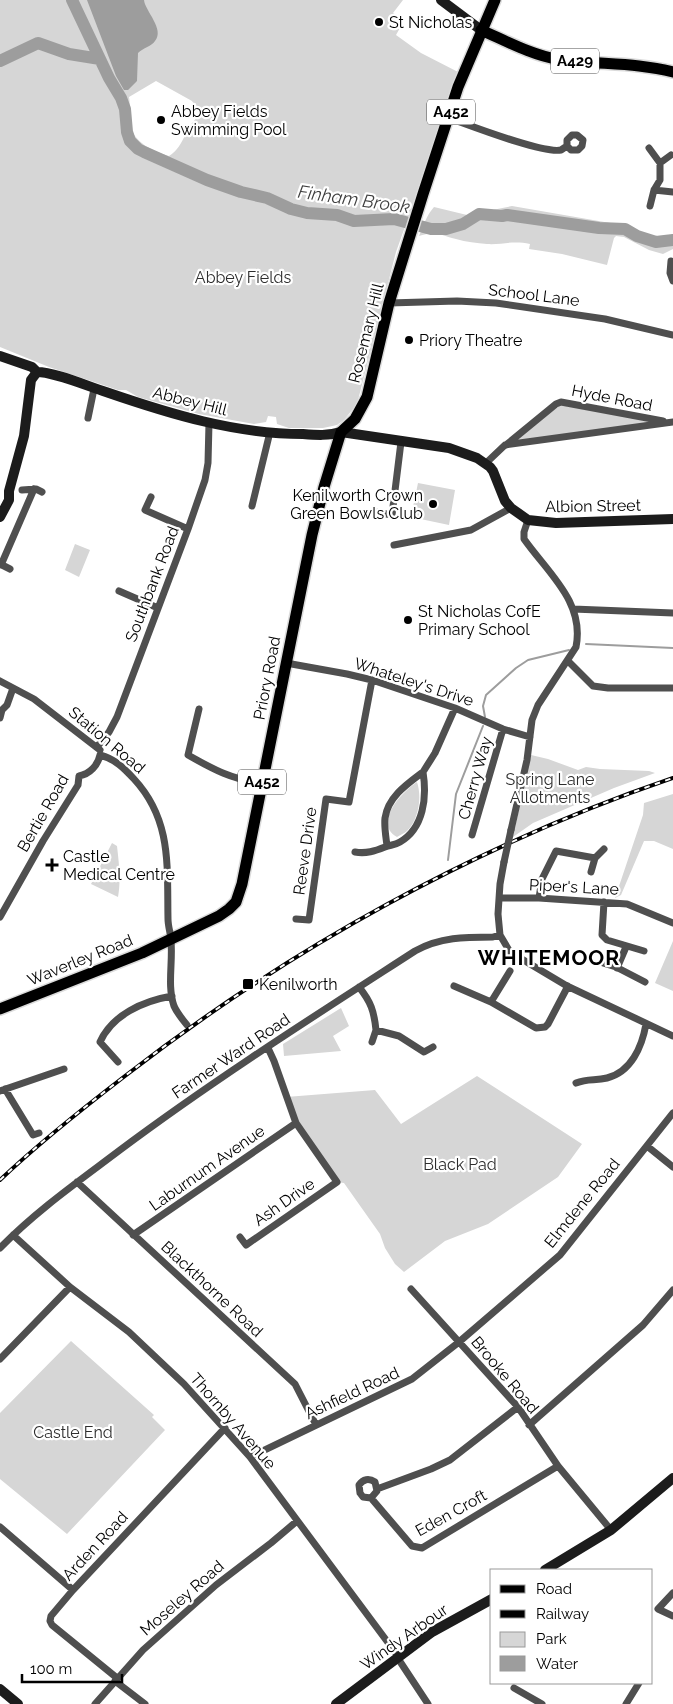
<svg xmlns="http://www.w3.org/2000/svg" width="673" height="1704" font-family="Raleway,sans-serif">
<rect width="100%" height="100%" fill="#fff"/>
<path fill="#d6d6d6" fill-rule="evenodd" d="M0,0H403L393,13L401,18L398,24L401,26L396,35L421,53L460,73L396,252L357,404L344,420L337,425L323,428H289L277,424L276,417L268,416L266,422L254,424L199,414L138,397L126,390H118L49,367L0,347ZM156,81L192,101L201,115C184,125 186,146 169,156C155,152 136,144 131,128C128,117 131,109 129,97Z
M512,206L616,224L630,228L659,239L673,236V249L663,254L649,250L624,237L616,236L614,238L607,265L562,254L529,249L530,244C513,240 502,245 487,244C477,243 466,242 456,239C438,235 440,230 419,236C424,225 426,216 434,207L467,215Z
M561,405L650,421L653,423L515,441L541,419Z
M418,483L455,490L449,525L411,517Z
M75,544L90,550L79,577L65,570Z
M531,755L548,759L578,770L586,767L600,769L649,771L655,773L614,788L533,823L513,837Z
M417,782C422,797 419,819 407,831C405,833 400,835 397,837C372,823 403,791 417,782Z
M673,794V849L654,841H644L621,895L615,898L643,815L644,803Z
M112,843L117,846C119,863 121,881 118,897L91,884Z
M673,941V991L655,983Z
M341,1008L349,1026L333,1036L341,1051L284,1056L283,1044Z
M477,1076L582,1144L558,1177L488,1224L445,1241L404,1272L395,1264L385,1248L380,1234L344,1183L337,1182L296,1123L286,1097L375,1090L401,1124Z
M71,1341L154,1415L152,1417L165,1430L67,1534L0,1479V1413Z"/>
<path fill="#9d9d9d" d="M87,0H144C145,11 165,29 155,41C152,46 143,48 138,53L137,81L128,90H124L116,76Z"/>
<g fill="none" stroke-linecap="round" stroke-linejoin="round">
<path stroke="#9d9d9d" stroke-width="2" d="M586,644L673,648
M485,717L483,706L486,695L516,668L528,660L569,650
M448,860L456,794L483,726"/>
<path stroke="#9d9d9d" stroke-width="12" d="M72,0L109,78L121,98L125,109L127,132L130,141L138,149L144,152L207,180L241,192L267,198L291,209L307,213L337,215L354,221L394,219L431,229H446L463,224L479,214L502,216L507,215L599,228L625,229L637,236L656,242L673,240
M0,61L38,43L69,54L100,59"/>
<g stroke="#dbdbdb" stroke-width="14">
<path id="primary" d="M481,30C504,40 534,56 557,59C596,65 635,62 673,72
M0,1009L142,953L219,916L229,909L236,902L242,884L312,535L324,487L341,432L355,419L367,397L389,303L423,194L458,87L495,0"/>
</g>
<path stroke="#4f4f4f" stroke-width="7" d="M449,118C469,125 543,154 561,150C561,150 567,146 567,146V140L572,135H577L583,140L582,146L578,150H571L567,146
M649,148L660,163V180L654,190L650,206
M660,163L671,155
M654,190L673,192
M671,261L670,273L673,281
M389,303L457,301L496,303L605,319L673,335
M88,418L94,389
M506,445L556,404L561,402L663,421
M485,464L505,445L673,422
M22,490L36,489L42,492
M151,497L145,510L188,529
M252,506L270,432
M375,512L392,515L401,442
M394,545L471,530L511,508
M0,564L10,569
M1,565L34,489
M119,591L158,608
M573,609L673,613
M568,661L593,686L608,688H673
M286,663L347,674L372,680L455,708L503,729L530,737
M0,681L34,699L100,750
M199,709L188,755C216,771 230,778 262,784
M0,718L2,710L7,705L12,691
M97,747L109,732L117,717L188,529L205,480L208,463L209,423
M100,755C115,759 124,768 134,779C172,820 167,866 168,919C168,927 171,934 171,941C173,962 167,986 174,1006C177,1013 182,1019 187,1025
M511,830L527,760L532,720L538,705L576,647C585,602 548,573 524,539V532L528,520
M472,835L503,729
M387,846C386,837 384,827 385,818C388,797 407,784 423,772
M355,852C366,854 375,851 385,847C390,845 395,845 400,842C424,828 427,797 423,772L435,753L455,708
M504,862L500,884L498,914L500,935L510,952L567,986L673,1036
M591,872L595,858
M499,898H539L627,904L673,923
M539,898L542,879L556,851L595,858L604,849
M604,902L602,935L607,940L644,951
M0,917L43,841L78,785L79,776C90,774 98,765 100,755
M296,919L309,920L326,799L349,802L372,680
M603,963L616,967L645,982
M617,968L626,947
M454,986L491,1002L536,1028L545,1027L548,1024L568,986
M359,987C371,1002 374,1011 376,1030L399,1036L424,1052L433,1047
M491,1002L510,971
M372,1042L376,1030
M118,1062L100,1042C112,1015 143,1001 172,996
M576,1083C588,1078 595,1081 607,1078C631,1072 642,1047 646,1024
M5,1089L33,1135L39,1133
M0,1091L64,1069
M647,1146L673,1167
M77,1182L295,1384L316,1425
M13,1235L70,1287L129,1332L184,1384L250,1457L398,1656
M133,1235L296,1123
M240,1237L246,1245L337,1182L296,1123L274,1061L268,1048
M0,1248C36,1211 79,1181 120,1150C215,1079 316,1015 415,951C440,937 465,937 493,937L500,935
M411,1289L518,1407L558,1466L611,1530
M0,1359L70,1287
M529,1425L643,1325L673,1290
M250,1457L412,1379L459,1342L560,1255L673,1113
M377,1489L431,1469L450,1460L518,1407
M371,1498L363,1497L360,1493L359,1485C363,1479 369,1478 375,1482L377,1491L371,1498L412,1546L422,1548L558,1466
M0,1527L73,1590
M673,1593L658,1609L673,1616
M397,1657L428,1704
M117,1678L52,1625L50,1621L51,1616L73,1590L225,1428
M115,1681L145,1704
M514,1688L542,1704
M95,1704L143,1650L216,1585L271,1543L297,1521
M626,1704L639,1683"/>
<path stroke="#1c1c1c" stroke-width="10" d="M441,0L481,30
M0,356L32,367L37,372
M37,372C55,372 87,386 106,392C170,414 235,434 303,434C316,435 329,436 341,432L449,448L477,458L490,467L493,471L505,501L511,508L528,520L556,523L673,519
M0,517L9,500V491L24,436L31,380L37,372
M545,1570L611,1530L673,1478
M0,1689L18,1704
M336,1704L432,1632L492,1599"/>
<use href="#primary" stroke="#000" stroke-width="11"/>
<g stroke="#000" stroke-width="4">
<path id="rail" d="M0,1180C39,1143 82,1109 125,1076C289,949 476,845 673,778"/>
</g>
<use href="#rail" stroke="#fff" stroke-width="2" stroke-dasharray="5.5" stroke-linecap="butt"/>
<path stroke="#4f4f4f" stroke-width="7" d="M504,862L511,830"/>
</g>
<g fill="#000" stroke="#fff" stroke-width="2">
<circle cx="379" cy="22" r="5"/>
<circle cx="161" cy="120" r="5"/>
<circle cx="409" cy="340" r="5"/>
<circle cx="433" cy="504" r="5"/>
<circle cx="408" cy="620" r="5"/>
<path d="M49.5 857.5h5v5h5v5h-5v5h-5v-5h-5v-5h5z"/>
<rect x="242" y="978" width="12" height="12" rx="2.5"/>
</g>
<g text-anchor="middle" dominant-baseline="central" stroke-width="4.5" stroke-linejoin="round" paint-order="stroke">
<g fill="#fff" stroke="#4c4c4c" stroke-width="1">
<rect x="551" y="48.5" width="48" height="25" rx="4"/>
<rect x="427" y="99.5" width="48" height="25" rx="4"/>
<rect x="238" y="769.5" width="48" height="25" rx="4"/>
</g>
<g font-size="15" font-weight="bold" fill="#000">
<text x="575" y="61">A429</text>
<text x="451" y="112">A452</text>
<text x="262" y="782">A452</text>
</g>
<g font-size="16" fill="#000" stroke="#fff" text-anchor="start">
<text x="389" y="22">St Nicholas</text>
<text x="171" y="111">Abbey Fields<tspan x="171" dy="18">Swimming Pool</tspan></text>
<text x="419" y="340">Priory Theatre</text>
<text x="423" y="495" text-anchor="end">Kenilworth Crown<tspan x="423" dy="18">Green Bowls Club</tspan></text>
<text x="418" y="611">St Nicholas CofE<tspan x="418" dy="18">Primary School</tspan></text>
<text x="63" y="856">Castle<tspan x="63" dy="18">Medical Centre</tspan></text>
<text x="259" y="984">Kenilworth</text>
</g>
<g font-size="16" fill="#2d2d2d" stroke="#fff">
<text x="243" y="277">Abbey Fields</text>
<text x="550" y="779">Spring Lane<tspan x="550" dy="18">Allotments</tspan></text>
<text x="460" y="1164">Black Pad</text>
<text x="73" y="1432">Castle End</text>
</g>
<g font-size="16" fill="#000" stroke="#fff">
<text transform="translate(534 295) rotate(7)">School Lane</text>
<text transform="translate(366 333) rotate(-76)">Rosemary Hill</text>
<text transform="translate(612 398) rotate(11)">Hyde Road</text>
<text transform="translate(190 401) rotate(14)">Abbey Hill</text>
<text transform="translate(593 506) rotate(-1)">Albion Street</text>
<text transform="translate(152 584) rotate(-69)">Southbank Road</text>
<text transform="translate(267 678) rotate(-79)">Priory Road</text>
<text transform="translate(414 682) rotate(18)">Whateley's Drive</text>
<text transform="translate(107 740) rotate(40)">Station Road</text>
<text transform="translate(475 778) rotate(-74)">Cherry Way</text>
<text transform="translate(43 813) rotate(-60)">Bertie Road</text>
<text transform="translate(305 851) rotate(-82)">Reeve Drive</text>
<text transform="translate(574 887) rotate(3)">Piper's Lane</text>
<text transform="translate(80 960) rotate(-22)">Waverley Road</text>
<text transform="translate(231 1056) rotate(-34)">Farmer Ward Road</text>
<text transform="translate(207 1168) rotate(-35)">Laburnum Avenue</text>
<text transform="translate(284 1202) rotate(-35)">Ash Drive</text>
<text transform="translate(582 1203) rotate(-51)">Elmdene Road</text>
<text transform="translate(212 1289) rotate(43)">Blackthorne Road</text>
<text transform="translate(505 1375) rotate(50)">Brooke Road</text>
<text transform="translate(352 1393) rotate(-25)">Ashfield Road</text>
<text transform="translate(233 1421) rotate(49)">Thornby Avenue</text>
<text transform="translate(451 1513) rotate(-29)">Eden Croft</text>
<text transform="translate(95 1546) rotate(-47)">Arden Road</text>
<text transform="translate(182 1598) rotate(-41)">Moseley Road</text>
<text transform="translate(404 1637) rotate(-35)">Windy Arbour</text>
</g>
<g font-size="18" font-style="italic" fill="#3e3e3e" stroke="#fff">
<text transform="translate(354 199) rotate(8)">Finham Brook</text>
</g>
<g font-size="21" font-weight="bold" letter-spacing="1" fill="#000" stroke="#fff">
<text x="549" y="957">WHITEMOOR</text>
</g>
</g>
<rect x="490" y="1569" width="162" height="115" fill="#ffffff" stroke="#999999"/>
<rect x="500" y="1585" width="25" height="8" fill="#000000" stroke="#999999"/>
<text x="536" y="1594" font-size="15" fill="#000000">Road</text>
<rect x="500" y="1610" width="25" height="8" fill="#000000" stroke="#999999"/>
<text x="536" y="1619" font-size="15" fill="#000000">Railway</text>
<rect x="500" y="1632" width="25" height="15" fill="#d6d6d6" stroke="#999999"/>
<text x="536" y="1644" font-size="15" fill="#000000">Park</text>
<rect x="500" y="1656" width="25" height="15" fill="#9d9d9d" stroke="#999999"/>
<text x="536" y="1669" font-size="15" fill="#000000">Water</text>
<path d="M22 1674v8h100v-8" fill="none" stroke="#000000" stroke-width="2.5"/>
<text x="30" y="1674" font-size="15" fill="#000000" stroke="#ffffff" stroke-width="4" paint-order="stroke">100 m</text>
</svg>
